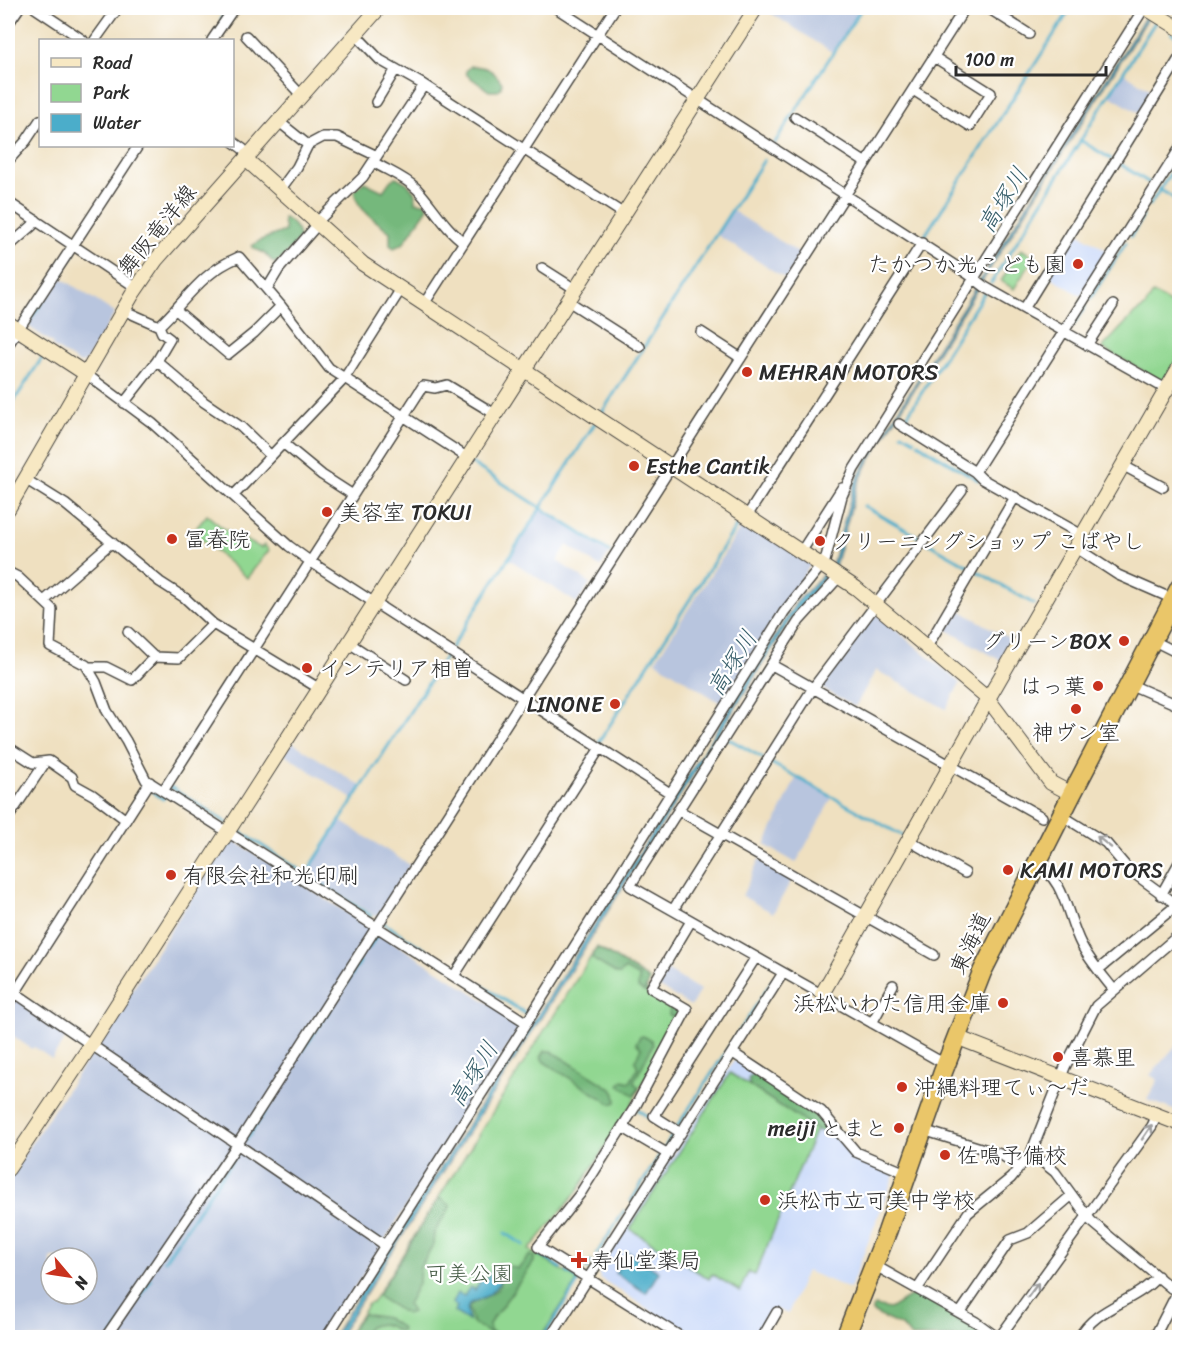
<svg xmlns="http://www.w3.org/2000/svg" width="1187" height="1345" font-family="Sriracha,'Klee One',sans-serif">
<rect width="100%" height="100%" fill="#fff"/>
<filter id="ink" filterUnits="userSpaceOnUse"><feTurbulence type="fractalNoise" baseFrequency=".0167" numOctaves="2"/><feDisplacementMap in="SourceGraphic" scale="12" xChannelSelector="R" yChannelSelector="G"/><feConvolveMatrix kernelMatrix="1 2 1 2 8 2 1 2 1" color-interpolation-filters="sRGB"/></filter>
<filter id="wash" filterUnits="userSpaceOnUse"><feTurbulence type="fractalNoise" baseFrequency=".008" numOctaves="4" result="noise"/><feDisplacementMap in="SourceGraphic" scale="24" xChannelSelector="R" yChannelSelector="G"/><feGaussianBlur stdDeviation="1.35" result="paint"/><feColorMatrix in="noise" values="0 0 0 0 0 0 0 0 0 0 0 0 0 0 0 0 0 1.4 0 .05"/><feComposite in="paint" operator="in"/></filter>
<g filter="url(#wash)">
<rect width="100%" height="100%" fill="#efe0c0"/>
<path fill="#ccdbf9" d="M1075,231L1109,252L1081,296L1048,275Z
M738,1060L819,1114L853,1155L895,1173L850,1289L806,1271L788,1314L776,1309L759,1337H692L600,1278L598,1272L733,1061Z"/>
<path fill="#b8c5de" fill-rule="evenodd" d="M763,8H861L832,52Z
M1124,73L1154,92L1140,114L1110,96Z
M733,211L802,255L786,279L717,235Z
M60,277L115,313L86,362L79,363L52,346L53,343L28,326Z
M541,509L610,553L600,567L567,545L557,561L590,583L577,603L509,559Z
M745,521L811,564L722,704L655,661Z
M954,607L1015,642L1003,662L942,627Z
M872,615H878L960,683L946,709L876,670L855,707L823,689L821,683Z
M292,742L361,786L353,799L284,754Z
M796,778L832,798L796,863L765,845Z
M341,821L410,865L377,917L307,873Z
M233,840L520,1023L521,1027L323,1337L8,1338V1178L95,1048L228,841ZM51,1258H87V1294H51Z
M759,859L793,878L773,913L742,896Z
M667,970L700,990L691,1006L657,986Z
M16,999L68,1034L52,1059L34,1047L32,1049L8,1033V1012Z
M1179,1042V1112L1147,1100L1158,1080L1150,1075Z"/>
<path fill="#91d791" stroke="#5e815e" stroke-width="1.5" d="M1021,249L1034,257L1014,289L1001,281Z
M1153,293L1179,309V355L1166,379L1161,381L1102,348L1135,313L1145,307Z
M207,515L224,529L261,548L264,545L269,550L247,578L193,532Z
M597,947L650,980L646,990L681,1011L631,1105L577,1192L529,1250L578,1280L541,1337L346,1338L368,1304L372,1303Z
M730,1073L816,1129L755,1275L748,1272L740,1291L712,1274L709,1279L630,1229Z"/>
<path fill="#74b87b" stroke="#507253" stroke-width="1.5" d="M471,66C486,66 494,70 502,83L501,88L498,91H489L467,75L466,71Z
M396,177L407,183L415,193V202L425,203L428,208L403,244L394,248L390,245V232C376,220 357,211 354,191L364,182L383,191L390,181Z
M284,218C291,220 300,231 299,239L281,260L274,263L264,253L253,248L252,246L261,240L285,231L283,221Z
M596,949H600L647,978L648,983L645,989L680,1010L677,1018L669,1015L670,1007L638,988L639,977L625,969L620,974H617L594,960L591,957Z
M643,1036L651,1040L653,1045L634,1082L639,1089L634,1095L619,1085L623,1080L630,1082L638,1068L635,1061L641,1048L636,1043L640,1037Z
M545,1051H551L612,1089L615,1094L616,1102L611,1104L544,1062L541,1057Z
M755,1073L819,1114L827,1125L825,1131H819L750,1086L748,1079Z
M441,1198L451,1206L434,1233L433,1245L420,1267L419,1282L407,1304L412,1312L406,1314L380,1298L378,1295L437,1201Z
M530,1255L534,1257V1262L489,1324L490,1331L501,1337H495L473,1323L468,1307C479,1294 511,1297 496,1269L498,1263L518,1269Z
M915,1293L974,1325L990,1337H911L903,1327L872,1312V1309L875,1306L890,1309Z
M363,1314L386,1318L401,1327L402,1330L398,1331C387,1324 381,1322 369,1327L361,1337H346Z"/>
<path fill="#4badca" stroke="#3b6c7a" stroke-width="1.5" d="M1151,8H1154L869,461L857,486L835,566L792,617L527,1040L338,1337L332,1338L524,1037L789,614L796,603L832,565L854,485L867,460Z
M628,1252L659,1272L646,1293L615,1273Z
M493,1269L499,1275V1284L489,1295L469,1304L467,1310L469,1321L454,1312L457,1307L452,1303L458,1293L464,1296L470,1287L475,1290L483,1277L486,1279Z"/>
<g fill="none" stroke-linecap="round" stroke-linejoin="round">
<path stroke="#4badca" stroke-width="3" d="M44,8L60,18
M221,19L229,8
M64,21L91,40
M1172,33L1180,38
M1080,140L1111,159
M774,144L862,8
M1120,164L1151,184
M1159,189L1180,202
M1150,205L1180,158
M1131,236L1143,216
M924,237L1071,8
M991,283L1155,22
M1090,299L1126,243
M28,323L74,253
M1074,324L1085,307
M8,410L44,355
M601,414L764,160
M904,421L984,293
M902,433L914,440
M918,443L936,455
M938,456L978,480
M471,463L610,552
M864,506L919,537
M928,543L970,567
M975,570L1034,604
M451,648L595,423
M729,739L763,758
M599,742L741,519
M771,763L903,836
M170,789L171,787L227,823
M153,792L163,799L164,797
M236,829L371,916
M306,874L447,654
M382,922L455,969
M369,948L377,935
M460,972L528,1015
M303,1050L360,962
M638,1110L651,1119
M677,1127L774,978
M247,1139L293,1067
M664,1149L674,1132
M631,1201L661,1153
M505,1233L524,1245
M539,1254L561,1268
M596,1255L624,1211
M165,1260L235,1156
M587,1269L591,1262
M567,1272L580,1280
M112,1338L151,1280
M543,1338L580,1279"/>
</g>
</g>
<g filter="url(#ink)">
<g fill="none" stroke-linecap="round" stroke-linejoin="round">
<g stroke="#484641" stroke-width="12">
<path id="street" d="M35,8L83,40
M556,8L968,274L985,287L1166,389
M988,8L1029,34
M8,24L19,8
M355,34L380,60L424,85L624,214
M246,36L301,95
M95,40L118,8
M212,40L234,8
M913,90L970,126L991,93L934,57
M376,102L396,69
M795,117L866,163
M278,121L308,145
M232,141L243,149L247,156
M8,161L26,141L40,120
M373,162C388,171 405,177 417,189C433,206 445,229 464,242
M280,190L297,167L308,145L323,137H337L377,156
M8,202L137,288
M316,223L363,177L424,85
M8,247L32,226L36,220
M542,268L575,289
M267,289L279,269L318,224
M568,301L640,347
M424,304L615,8
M1024,309L1180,57
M123,310L159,326C188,299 199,274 239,257L281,306L329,368L468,458
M176,310L228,354L254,333L281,306
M701,332L741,358
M8,345L138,146
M1087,345L1113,305
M157,361L204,402L241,427L271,456
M86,374L152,423L289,546L311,562L670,793
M124,403L157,361L170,339L162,333L159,326
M899,424L975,472L1180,148
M283,443L322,475L353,495
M1122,465L1163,487
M975,472L982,479L1082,535
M25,479L65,504L160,582L185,598L213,624L320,689
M234,495L344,379L401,289
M747,516L922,243
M1075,547L1118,575L1173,599
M801,552L842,488
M8,572L18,577L52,609L50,646L86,665L96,682L107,711L126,741L146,780L527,1023
M839,577L799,621L630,886L936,1059L946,1063
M44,601L112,542
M128,632L154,657
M1152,640L1180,654
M349,643L406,680
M927,647L1015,497
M772,665L1042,817
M88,667H106L132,680L154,657L179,658L213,624
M1129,684L1180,706
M8,747L33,763L49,761L72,777L75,785L93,795L126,820
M163,791L423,386L435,388L447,385L495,414
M678,810L934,955
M1061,815L1106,843L1128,869L1180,907
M8,818L43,766L42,762
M908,840L965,873
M1036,864C1065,878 1067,917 1081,944C1089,960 1103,976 1114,990
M1161,895L1180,861
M673,910L813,688L962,490
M1099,969L1172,909L1175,904
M454,976L600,748
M8,988L385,1245
M8,1004L150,782
M872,1023L893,985
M733,1053L821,1111L856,1152L908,1174
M622,1127L668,1154
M923,1130L1000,1154L1020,1167
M681,1133L654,1116L756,957
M1031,1153L1055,1172L1091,1221L1171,1288L1178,1291
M874,1265L976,1322L998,1338
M918,1288L968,1213L1011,1178L1031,1153L1065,1067L1096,1006L1180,934
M960,1313L1010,1240L1028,1233L1072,1195
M105,1338L237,1145L965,8
M326,1338L519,1035L784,612L825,561L842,496L854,469L1144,8
M550,1338L783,973
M683,1338L538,1247L580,1194L635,1107L687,1009L651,988L691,921
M762,1338L777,1312
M999,1338L1152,1126L1157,1115
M1079,1338C1096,1306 1135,1303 1158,1276
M1154,1338L1180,1287"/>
</g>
<g stroke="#484641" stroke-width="16">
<path id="secondary" d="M1146,8L1180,29
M247,156L250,163L363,264L856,588L988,699L1051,783L1072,794
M8,323L86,374
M8,509L132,295L156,260L379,8
M822,994L988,699L1180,366
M956,1037L1180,1124
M8,1169L91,1045L756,8"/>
</g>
<g stroke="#484641" stroke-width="21">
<path id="highway" d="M845,1338L887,1232L943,1072L982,972L1072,794L1180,587"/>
</g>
<use href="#street" stroke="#fff" stroke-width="9"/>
<use href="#secondary" stroke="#f7e8c3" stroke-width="14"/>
<use href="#highway" stroke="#eac669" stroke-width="18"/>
</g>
<defs><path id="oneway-shaft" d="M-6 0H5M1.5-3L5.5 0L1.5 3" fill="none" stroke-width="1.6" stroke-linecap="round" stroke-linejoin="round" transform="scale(1.5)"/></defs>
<g stroke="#a0a0a0">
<use href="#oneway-shaft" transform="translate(1104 842) rotate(-142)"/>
<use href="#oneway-shaft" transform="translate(1147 1132) rotate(-56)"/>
<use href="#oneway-shaft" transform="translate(1033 1290) rotate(-54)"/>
</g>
</g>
<g fill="#c8321e" stroke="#fff" stroke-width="2">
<circle cx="1078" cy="264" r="6"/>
<circle cx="747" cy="372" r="6"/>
<circle cx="634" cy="466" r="6"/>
<circle cx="327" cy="512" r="6"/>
<circle cx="172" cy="539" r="6"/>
<circle cx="820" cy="541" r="6"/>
<circle cx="1124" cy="641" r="6"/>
<circle cx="307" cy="668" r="6"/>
<circle cx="1098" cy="686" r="6"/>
<circle cx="615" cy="704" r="6"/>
<circle cx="1076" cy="709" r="6"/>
<circle cx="1008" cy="870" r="6"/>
<circle cx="171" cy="875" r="6"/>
<circle cx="1003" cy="1003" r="6"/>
<circle cx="1058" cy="1057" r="6"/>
<circle cx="902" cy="1087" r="6"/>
<circle cx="899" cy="1128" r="6"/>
<circle cx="945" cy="1155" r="6"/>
<circle cx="765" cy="1200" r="6"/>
<path d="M576 1251h6v6h6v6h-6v6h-6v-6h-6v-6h6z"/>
</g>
<g text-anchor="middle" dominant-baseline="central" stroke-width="4.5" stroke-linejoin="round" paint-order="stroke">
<g font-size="22" fill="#2b2b2b" stroke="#fff">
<text transform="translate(157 230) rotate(-51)">舞阪竜洋線</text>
<text transform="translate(970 943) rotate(-65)">東海道</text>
</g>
<g font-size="22" fill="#2b2b2b" stroke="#fff" text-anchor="start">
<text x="1066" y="264" text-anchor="end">たかつか光こども園</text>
<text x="759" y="372">MEHRAN MOTORS</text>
<text x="646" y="466">Esthe Cantik</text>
<text x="339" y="512">美容室 TOKUI</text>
<text x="184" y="539">冨春院</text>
<text x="832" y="541">クリーニングショップ こばやし</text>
<text x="1112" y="641" text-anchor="end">グリーンBOX</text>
<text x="319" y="668">インテリア相曽</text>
<text x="1086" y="686" text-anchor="end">はっ葉</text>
<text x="603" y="704" text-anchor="end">LINONE</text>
<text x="1076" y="732" text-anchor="middle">神ヴン室</text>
<text x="1020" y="870">KAMI MOTORS</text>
<text x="183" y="875">有限会社和光印刷</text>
<text x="991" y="1003" text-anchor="end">浜松いわた信用金庫</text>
<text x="1070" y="1057">喜慕里</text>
<text x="914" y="1087">沖縄料理てぃ〜だ</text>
<text x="887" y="1128" text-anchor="end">meiji とまと</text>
<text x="957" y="1155">佐鳴予備校</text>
<text x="777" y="1200">浜松市立可美中学校</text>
<text x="591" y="1260">寿仙堂薬局</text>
</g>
<g font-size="22" fill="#4a5f4a" stroke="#fff">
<text x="469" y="1273">可美公園</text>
</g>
<g font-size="24" font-style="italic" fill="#385f6b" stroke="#fff">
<text transform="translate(1003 200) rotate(-58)">高塚川</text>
<text transform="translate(732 663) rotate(-58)">高塚川</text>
<text transform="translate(473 1074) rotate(-58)">高塚川</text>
</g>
</g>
<rect width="1187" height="1345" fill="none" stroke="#fff" stroke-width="30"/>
<rect x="39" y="39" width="195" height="108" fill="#ffffff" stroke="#aaaaaa" stroke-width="1.5"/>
<rect x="51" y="58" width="30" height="9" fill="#f7e8c3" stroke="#aaaaaa" stroke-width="1.5"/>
<text x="93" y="69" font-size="18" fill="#2b2b2b">Road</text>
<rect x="51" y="84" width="30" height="18" fill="#91d791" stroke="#aaaaaa" stroke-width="1.5"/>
<text x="93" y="99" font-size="18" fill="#2b2b2b">Park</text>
<rect x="51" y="114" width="30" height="18" fill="#4badca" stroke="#aaaaaa" stroke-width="1.5"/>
<text x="93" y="129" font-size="18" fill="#2b2b2b">Water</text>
<g transform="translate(69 1276) rotate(119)"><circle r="28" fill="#ffffff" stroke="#aaaaaa" stroke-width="1.5"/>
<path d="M0-4.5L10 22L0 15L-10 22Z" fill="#c8321e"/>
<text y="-9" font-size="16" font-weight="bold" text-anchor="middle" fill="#2b2b2b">N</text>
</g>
<path d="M956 66v9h150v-9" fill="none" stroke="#2b2b2b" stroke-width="3"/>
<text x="965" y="66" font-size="18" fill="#2b2b2b" stroke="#ffffff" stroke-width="4.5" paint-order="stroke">100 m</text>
</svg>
